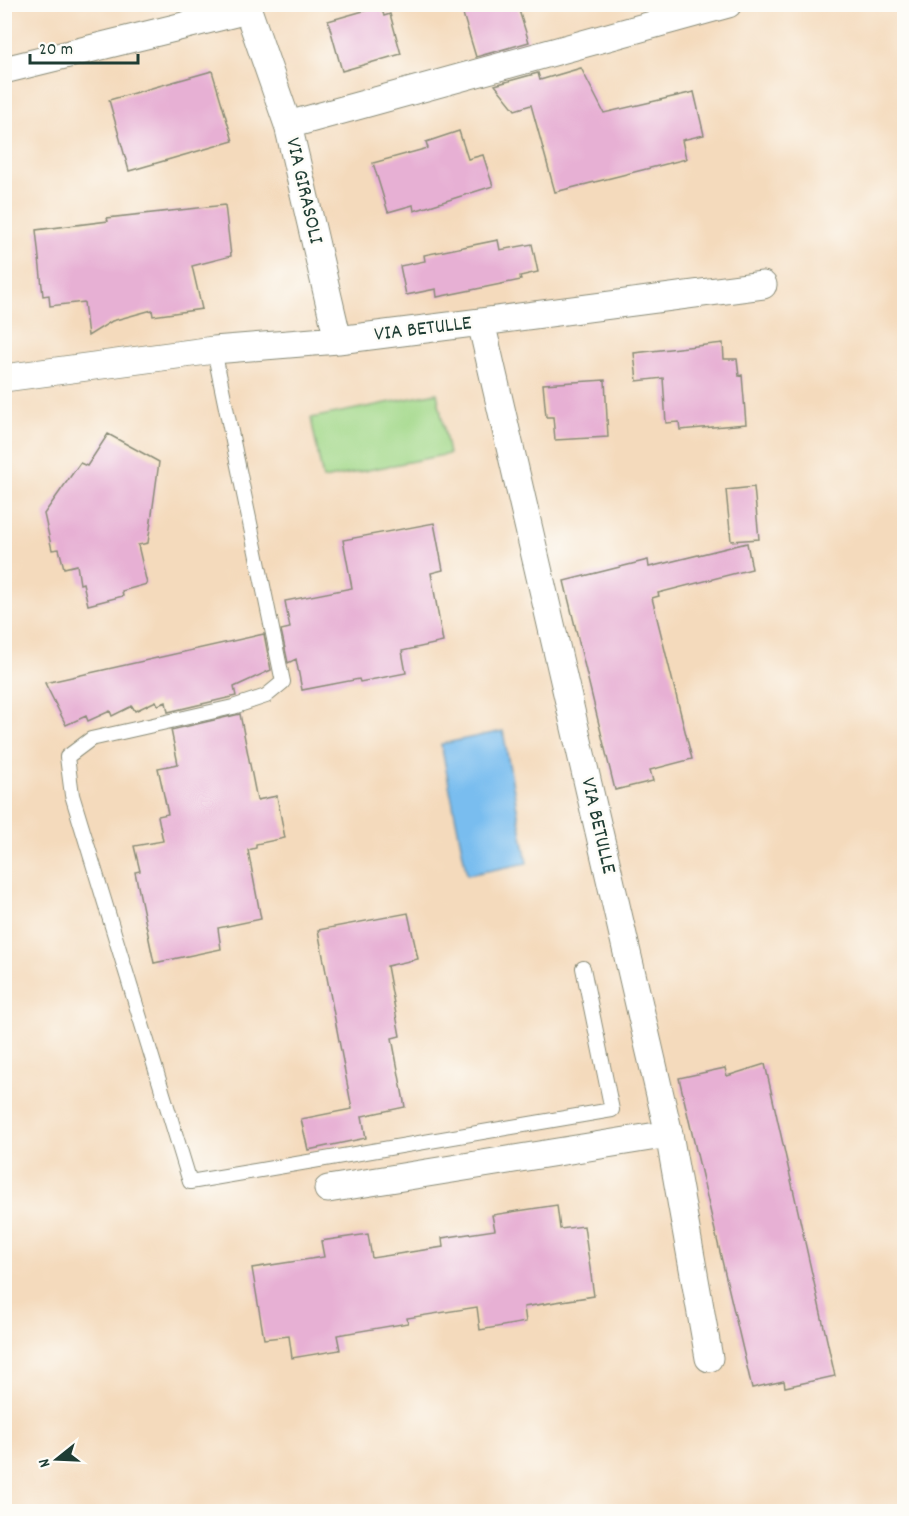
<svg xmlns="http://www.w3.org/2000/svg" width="909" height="1516" font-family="Dekko,sans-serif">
<rect width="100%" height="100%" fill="#fdfcf7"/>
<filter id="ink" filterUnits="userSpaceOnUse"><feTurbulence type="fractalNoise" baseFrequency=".0167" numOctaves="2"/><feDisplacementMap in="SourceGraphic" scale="12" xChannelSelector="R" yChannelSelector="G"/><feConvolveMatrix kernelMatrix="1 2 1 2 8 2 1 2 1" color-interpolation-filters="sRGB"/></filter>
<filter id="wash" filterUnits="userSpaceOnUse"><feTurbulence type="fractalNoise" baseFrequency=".008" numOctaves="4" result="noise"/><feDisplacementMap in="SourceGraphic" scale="24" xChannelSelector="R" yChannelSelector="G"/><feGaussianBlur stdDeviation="1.35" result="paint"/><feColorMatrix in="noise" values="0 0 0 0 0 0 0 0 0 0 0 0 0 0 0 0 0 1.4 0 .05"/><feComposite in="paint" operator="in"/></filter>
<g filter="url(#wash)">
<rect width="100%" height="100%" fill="#f4dabc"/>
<path fill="#a2d889" stroke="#608a5e" stroke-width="1.5" d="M437,393L449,454L323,479L311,418Z"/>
<path fill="#79bdef" stroke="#4c7d92" stroke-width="1.5" d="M503,731L527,863L467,875L441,744Z"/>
<g id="blocks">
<path fill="#e7b0d4" d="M460,4H517L529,42L476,57Z
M381,6L384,16L390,14L401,54L342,71L328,21Z
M581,68L604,113L694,92L704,135L682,140L686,159L555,192L531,105L515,110L495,85L538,73L540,80Z
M212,71L233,141L129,171L109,100Z
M459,131L468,159L483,155L493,186L414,211L413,205L388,212L373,163L428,148L426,142Z
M225,205L231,256L192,266L202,309L153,316L152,310L112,321L88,336L84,302L50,306L49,295L43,296L36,230L108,221L107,218Z
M498,240L500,250L532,244L538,272L520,276L521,280L437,297L436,289L406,295L400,266L425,261L424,255Z
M723,343L724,359H737L739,376L742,375L746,424L680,430L679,422L666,423L663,378L637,381L634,353Z
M605,380L608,437L555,440L553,417H546L543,384Z
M108,434L159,462L148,543L138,545L147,584L122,591L123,596L88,605L83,583L80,584L77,565L64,568L59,549L52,550L44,514L80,463L87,466Z
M754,487L759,539L731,541L726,490Z
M434,523L443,570L431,573L443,642L402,651L406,673L360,682L359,679L302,690L296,659L288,663L281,630L290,628L285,601L352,588L343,540Z
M747,543L752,569L658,593L659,596L652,598L692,759L650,770L653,781L615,790L564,581L648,560L649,567Z
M264,634L271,670L234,687L236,696L168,712L166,702L158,705L156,701L135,711L132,706L112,716L110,711L88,721L86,716L66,725L45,683Z
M240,714L257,800L277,796L285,838L256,844V848L248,850L261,919L218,928L221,949L154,963L135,872L140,871L134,846L163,841L158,816L168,814L158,768L178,764L171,730Z
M408,913L418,959L387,966L400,1036L392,1038L405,1107L362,1116L366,1138L308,1150L301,1119L352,1109L318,930Z
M765,1064L835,1376L785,1387L784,1381L752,1388L679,1078L725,1068L727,1076Z
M557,1205L560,1229L584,1226L594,1296L524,1307L526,1322L480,1330L477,1307L407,1318L408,1323L337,1335L340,1350L292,1358L289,1336L264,1339L252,1268L324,1257L321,1241L368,1234L372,1258L443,1247L442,1238L495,1230L492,1215Z"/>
</g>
</g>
<g filter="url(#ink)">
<use href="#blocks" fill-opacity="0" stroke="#8a8c78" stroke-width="1.5"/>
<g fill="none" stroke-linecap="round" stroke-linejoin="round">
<g stroke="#8a8c78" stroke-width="16">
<path id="service" d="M214,350L283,682L266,696L233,707L91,739L67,757L72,795L190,1182L612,1110L583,968"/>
</g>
<g stroke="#8a8c78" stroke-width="29">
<path id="minor" d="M4,70L248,10L288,125
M481,322L763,285
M4,378L214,350L338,340L288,125L728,4
M669,1134L709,1358
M328,1189L669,1134L481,322L338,340"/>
</g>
<use href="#service" stroke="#fff" stroke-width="14"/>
<use href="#minor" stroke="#fff" stroke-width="27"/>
</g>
</g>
<g text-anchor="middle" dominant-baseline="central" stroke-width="5" stroke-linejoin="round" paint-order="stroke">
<g font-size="21" fill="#1f3d34" stroke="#fdfcf7">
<text transform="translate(303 191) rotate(77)">VIA GIRASOLI</text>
<text transform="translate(423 330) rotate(-7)">VIA BETULLE</text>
<text transform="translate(597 826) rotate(77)">VIA BETULLE</text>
</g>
</g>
<rect width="909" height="1516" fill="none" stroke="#fdfcf7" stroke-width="24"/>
<g transform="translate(57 1459) rotate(252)" stroke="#fdfcf7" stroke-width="4.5" paint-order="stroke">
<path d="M0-4.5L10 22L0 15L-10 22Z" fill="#1f3d34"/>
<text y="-9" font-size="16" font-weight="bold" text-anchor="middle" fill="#1f3d34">N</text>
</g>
<path d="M30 54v9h108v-9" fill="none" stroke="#1f3d34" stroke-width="3"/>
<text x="39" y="54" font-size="18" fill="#1f3d34" stroke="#fdfcf7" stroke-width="4.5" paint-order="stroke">20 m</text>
</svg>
